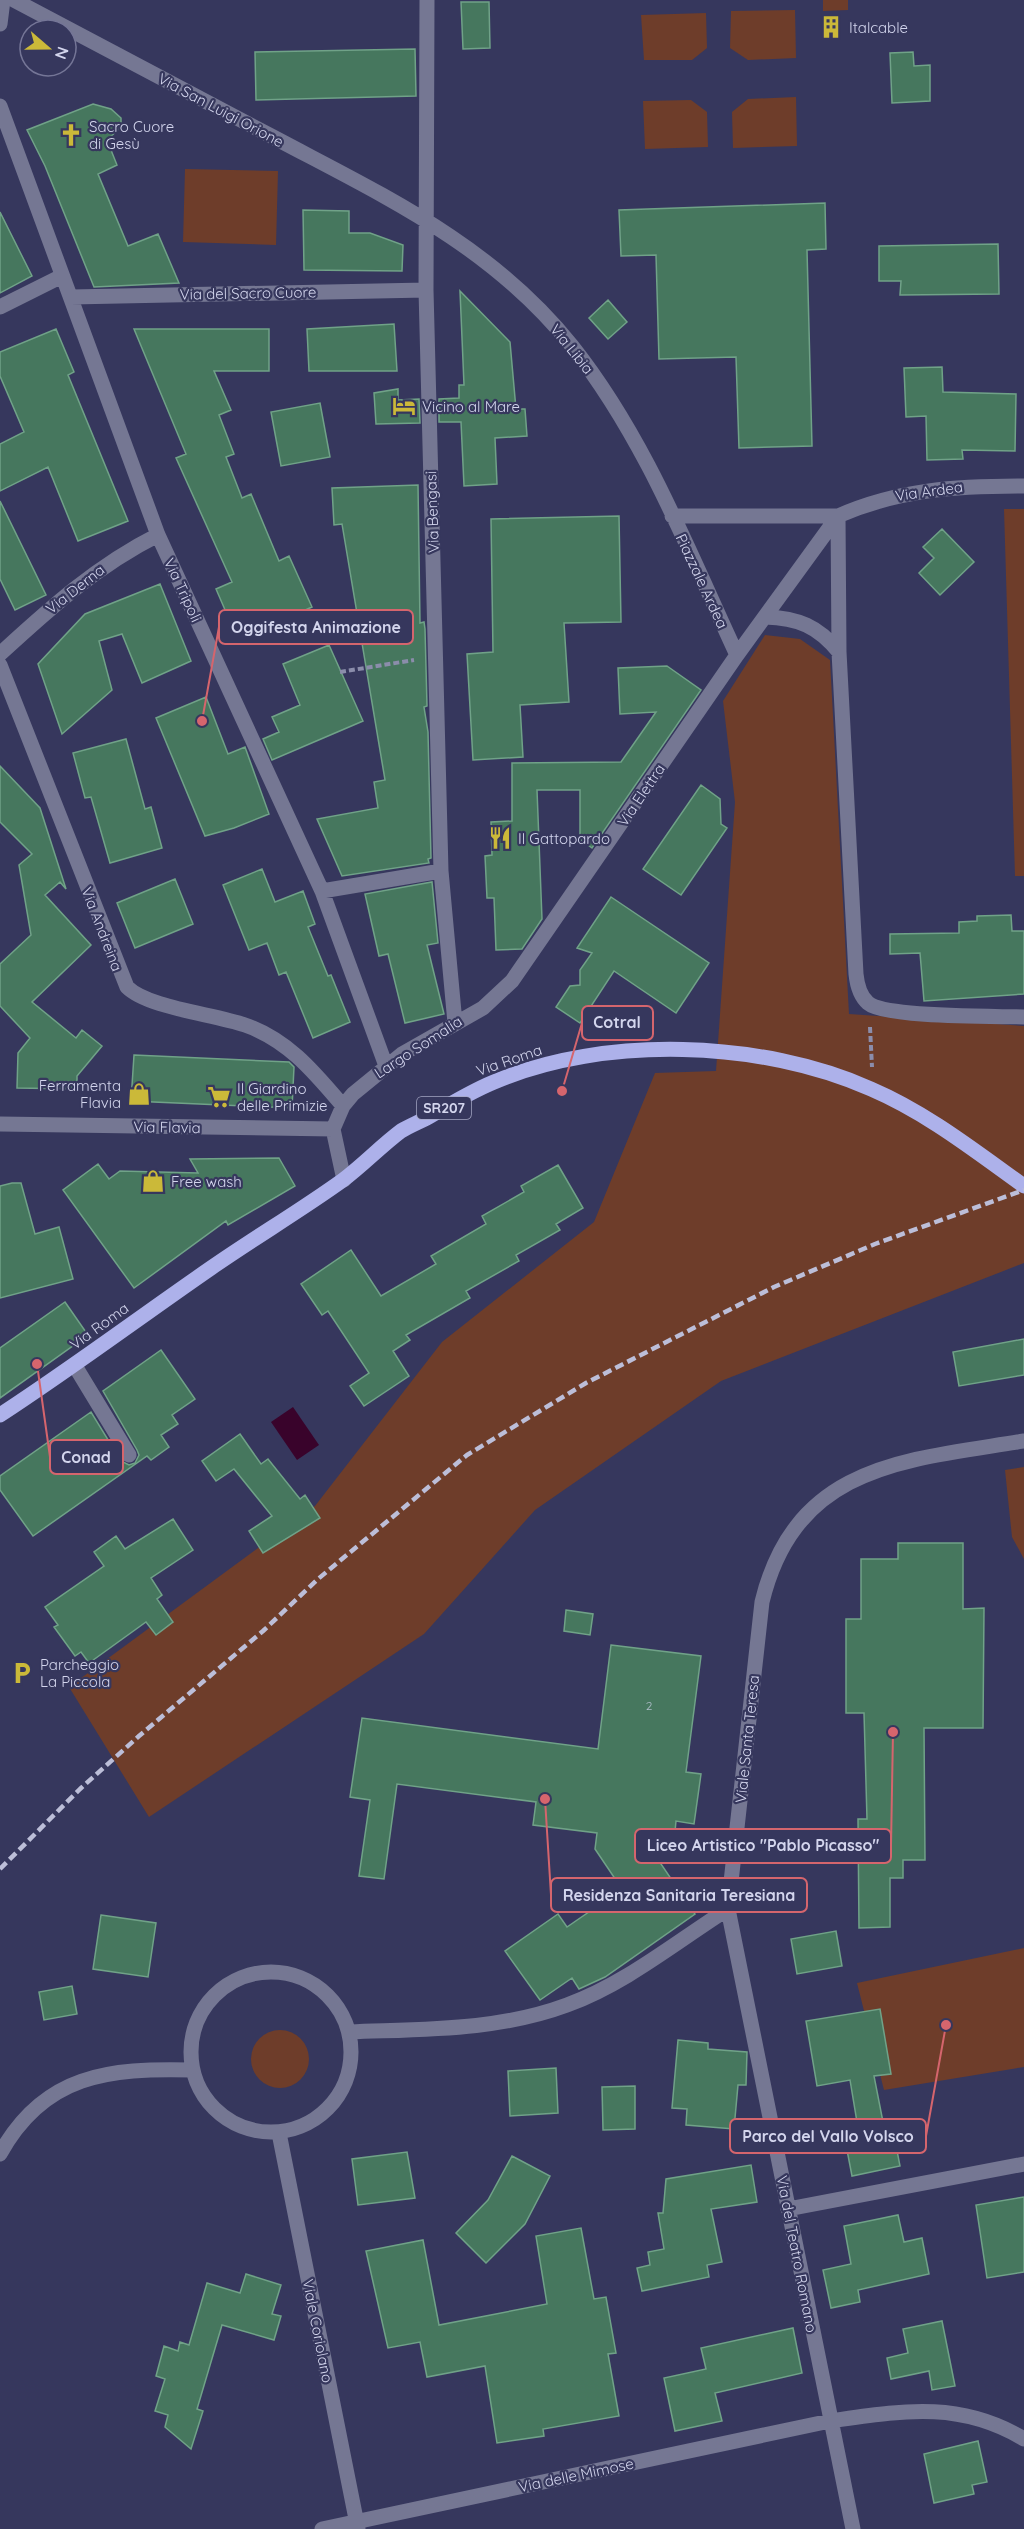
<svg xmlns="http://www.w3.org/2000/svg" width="1024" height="2529" font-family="Quicksand,sans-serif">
<rect width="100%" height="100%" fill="#36375d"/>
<path fill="#6e3d2a" d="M823,0H848V10L823,11Z
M795,10L796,58L748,60L730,48L731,11Z
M706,13L707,48L692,60H644L641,15Z
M796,97L797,146L733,148L732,112L748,99Z
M691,100L707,112L708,147L645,149L643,101Z
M185,169L278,171L276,245L183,242Z
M1004,509H1024V876H1015Z
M765,635L800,639L830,660L849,1014L1024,1026V1263L721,1381L535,1510L424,1634L149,1817L69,1687L315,1506L442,1342L594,1222L655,1073L716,1071L735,802L723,701Z
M1024,1467V1559L1012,1537L1005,1470Z
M1024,1948V2067L884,2090L857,1983Z
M251 2059a29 29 0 1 1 58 0a29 29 0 1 1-58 0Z"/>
<path fill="#39032b" d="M293,1407L319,1445L297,1460L271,1422Z"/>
<path fill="#46775e" stroke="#70a288" stroke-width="1.5" d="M461,2H489L490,48L463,49Z
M415,49L416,96L256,100L255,52Z
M913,52L914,66L930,65V101L892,103L890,53Z
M93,104L111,109L121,118V127L107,140L117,165L98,174L128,246L158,234L179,283L94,287L45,166L27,130Z
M825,203L826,249L807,250L812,446L739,448L736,357L659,359L656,255L621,256L619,210Z
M303,210L349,211V233H370L403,245L402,271L304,270Z
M0,212L32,276L0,293Z
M998,244L999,294L900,295L901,281H879V246Z
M460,291L510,342L516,409H525L527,436L495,438L497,484L464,486L461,422H439V399L459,398V385H464Z
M608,300L627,322L608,339L589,318Z
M394,324L397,371H309L307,329Z
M56,329L74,372L68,375L128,521L78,541L48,467L0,491V444L24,432L0,376V352Z
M134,329H269V371H214L231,410L219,415L234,454L226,457L242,498L251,494L279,561L289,556L312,607L238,640L216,589L232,582L176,458L186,454Z
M942,367L943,392L1016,394L1015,451L962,450L963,459L927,460L926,416L906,417L904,368Z
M398,389V400L419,399L420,423L376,424L374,393Z
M320,403L330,457L281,466L271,412Z
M418,485L420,623L424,622L425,629L427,706L424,707L428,732L431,858L428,859L429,863L342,876L317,819L378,808L374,782L385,780L342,524L334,525L332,488Z
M0,501L46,595L15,610L0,579Z
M619,516L621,622L564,623L569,702L520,705L523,757L473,760L467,654L493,652L491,519Z
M942,529L974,562L940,595L919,573L934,558L923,547Z
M160,584L191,661L142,683L122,634L99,641L112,690L62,734L38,664L85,614Z
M329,645L363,721L272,760L263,739L279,732L272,717L300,705L283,664Z
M667,666L701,690L592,848L580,839V790H537L542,919L522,949L496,950L494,898H487L485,856L492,855L491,822L512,821V763L621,762L656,712L620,714L618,668Z
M206,697L228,754L245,747L269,814L234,828L205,836L156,718Z
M126,739L145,809L151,807L162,848L110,863L91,797L85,798L73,753Z
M0,766L40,808L66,889L60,882L45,895L91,945L32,1002L76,1038L82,1030L102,1046L77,1076V1089L17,1088L18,1053L30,1038L0,1006V964L31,935L19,865L32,854L0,822Z
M701,785L720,799L721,824L727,828L681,895L643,869Z
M262,869L275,902L303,891L315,924L308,927L328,976L331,975L350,1022L313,1038L286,972L279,975L267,943L249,950L223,885Z
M175,879L193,924L135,948L117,903Z
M432,882L438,943L427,945L444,1014L405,1023L388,954L379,956L365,894Z
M611,897L709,963L676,1013L614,971L580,1023L556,1007L570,986L580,985V970L592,953L577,948Z
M1011,915L1012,931H1024V994L924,1001L920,953L890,954V934L959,933V922L977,921V916Z
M134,1055L289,1062L294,1067L292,1108L131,1101Z
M279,1158L295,1186L228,1225L226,1221L134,1288L63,1190L98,1164L109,1179L120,1171L198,1173L190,1159Z
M558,1165L583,1208L556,1224L560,1230L516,1255L519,1261L466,1291L470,1298L406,1335L410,1340L393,1351L409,1376L364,1406L350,1386L369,1373L328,1311L322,1315L301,1284L351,1250L381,1296L436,1264L431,1256L486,1224L482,1216L524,1192L521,1186Z
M12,1183H21L35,1234L59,1227L73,1279L0,1298V1186Z
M65,1302L88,1335L0,1398V1348Z
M1024,1339V1375L959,1386L953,1352Z
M161,1350L195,1399L172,1415L178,1424L161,1435L169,1447L151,1460L147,1456L33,1536L0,1490V1476L91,1412L121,1461L129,1465L135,1463L139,1455L137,1450L103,1391Z
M240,1434L261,1464L268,1459L300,1499L305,1495L320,1518L263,1553L249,1531L272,1516L234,1469L216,1481L202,1461Z
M173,1519L193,1550L151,1578L162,1595L157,1599L173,1622L156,1635L146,1622L89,1663L81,1652L75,1656L54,1627L58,1625L45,1607L104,1566L94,1552L116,1536L125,1549Z
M898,1543H963V1609L984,1608L983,1728H924L925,1860H903V1878H890V1927L859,1928L858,1819H867L864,1713H846V1619H861V1559H898Z
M566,1610L593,1614L590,1635L564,1631Z
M611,1645L701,1656L686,1772L701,1774L694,1824L676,1821L674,1842L644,1839L695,1914L605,1977L579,1989L572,1978L540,2000L505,1951L558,1914L567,1927L622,1889L595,1849L597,1833L533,1825L536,1802L397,1784L384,1879L359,1876L370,1800L350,1797L362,1718L598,1749Z
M101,1915L156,1923L148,1977L93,1969Z
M836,1931L842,1966L797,1974L791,1939Z
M72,1986L77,2014L44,2020L39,1992Z
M880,2009L891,2074L874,2076L883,2122L891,2120L900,2166L852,2176L847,2150L867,2146V2141L860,2140L850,2080L817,2086L806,2021Z
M678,2040L708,2043V2049L747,2052L746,2085H738L734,2129L686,2125L687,2109L672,2108Z
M556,2068L558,2113L510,2116L508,2071Z
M635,2086V2129L603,2130L602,2087Z
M407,2152L415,2198L358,2205L352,2159Z
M512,2156L550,2176L525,2224L486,2263L456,2233L488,2200Z
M751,2165L757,2202L711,2209L722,2262L707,2265L709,2277L642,2291L637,2268L650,2265L648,2252L664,2249L658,2213H663L666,2179Z
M1024,2197V2272L987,2278L976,2205Z
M898,2215L904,2242L922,2238L929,2274L858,2290L860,2302L831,2308L823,2270L851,2264L844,2226Z
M581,2228L594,2299L606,2297L616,2353L608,2354L619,2416L543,2429L544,2436L497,2443L485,2366L427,2377L420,2342L388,2348L366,2251L423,2240L439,2325L547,2304L536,2236Z
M246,2274L281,2285L272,2314L281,2316L274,2340L222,2325L197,2409L203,2411L191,2449L165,2427L168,2415L155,2411L165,2379L156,2376L164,2346L178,2351L180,2342L189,2345L207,2283L240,2293Z
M942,2321L955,2386L932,2390L929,2371L891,2379L887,2358L908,2353L903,2329Z
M793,2328L802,2373L715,2393L722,2421L675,2431L664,2378L706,2369L701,2348Z
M978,2441L987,2482L972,2485L974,2494L934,2503L924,2454Z"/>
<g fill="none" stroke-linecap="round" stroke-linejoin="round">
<path stroke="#8b8dab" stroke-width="4" stroke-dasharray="6 3" stroke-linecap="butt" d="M340,672L414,660
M870,1027L872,1067"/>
<path stroke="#757793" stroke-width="15" d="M14,0C101,46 188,92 275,138C386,197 491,245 572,346C645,438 688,550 737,655L838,516H672
M427,0L426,290L441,871L455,1023
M0,24L3,0
M0,106L158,535L322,891L386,1066
M71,297L426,290
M0,307L62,276
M765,617C798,618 818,626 839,652L838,516C899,489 958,486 1024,486
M839,652L856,974C857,984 860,996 868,1003C885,1018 997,1016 1024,1017
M0,654C50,608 98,565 158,535
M0,665L127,987C148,1008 214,1014 245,1025C288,1040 314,1072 343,1106
M322,891L441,871
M0,1124L333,1129
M344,1180L333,1129L343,1106L353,1094L402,1054L483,1008L512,981L737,655
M75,1366L129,1455
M728,1909L853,2529
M191 2052a80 80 0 1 1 160 0a80 80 0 1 1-160 0Z
M350,2032C423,2029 497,2031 567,2005C625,1984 676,1942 728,1909L762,1602C796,1463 908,1460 1024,1441
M279,2133L358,2529
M0,2154C44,2074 109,2068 192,2070
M788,2209L1024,2164
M322,2529L830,2421C901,2411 959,2400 1024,2439"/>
<path stroke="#adb1ea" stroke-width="15" d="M0,1415C72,1368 140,1317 211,1268C254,1238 300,1211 343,1180C363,1165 381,1146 401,1131C411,1125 422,1121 432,1115C452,1103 472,1091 494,1082C604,1035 762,1040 871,1089C927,1113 975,1151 1024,1186"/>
<path stroke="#bcbed8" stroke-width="4.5" stroke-dasharray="9 4.5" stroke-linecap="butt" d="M0,1869L80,1789L139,1736L263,1631L318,1579L467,1455L586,1383L774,1287L875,1244L1024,1190"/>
</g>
<defs>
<g id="building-bare" transform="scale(1.8)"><path d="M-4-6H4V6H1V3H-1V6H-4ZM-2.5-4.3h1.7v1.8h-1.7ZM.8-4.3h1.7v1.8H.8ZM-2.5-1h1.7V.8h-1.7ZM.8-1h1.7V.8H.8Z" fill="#cbb939" stroke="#36375d" stroke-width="2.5" paint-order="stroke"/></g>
<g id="church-bare" transform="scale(1.8)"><path d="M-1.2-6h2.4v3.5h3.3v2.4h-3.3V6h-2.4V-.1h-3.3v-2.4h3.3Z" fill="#cbb939" stroke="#36375d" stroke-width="2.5" paint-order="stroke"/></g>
<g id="hotel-bare" transform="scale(1.8)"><path d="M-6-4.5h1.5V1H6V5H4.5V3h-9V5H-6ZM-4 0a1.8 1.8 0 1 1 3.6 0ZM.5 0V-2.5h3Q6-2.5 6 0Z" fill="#cbb939" stroke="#36375d" stroke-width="2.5" paint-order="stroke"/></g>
<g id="restaurant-bare" transform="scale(1.8)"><path d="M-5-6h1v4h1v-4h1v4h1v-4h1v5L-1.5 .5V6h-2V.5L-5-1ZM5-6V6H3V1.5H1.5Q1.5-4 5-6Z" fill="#cbb939" stroke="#36375d" stroke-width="2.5" paint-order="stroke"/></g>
<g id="shop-bare" transform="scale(1.8)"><path d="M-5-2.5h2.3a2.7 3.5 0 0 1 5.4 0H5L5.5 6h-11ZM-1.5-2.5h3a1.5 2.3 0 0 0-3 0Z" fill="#cbb939" stroke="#36375d" stroke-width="2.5" paint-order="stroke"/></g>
<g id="supermarket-bare" transform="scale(1.8)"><path d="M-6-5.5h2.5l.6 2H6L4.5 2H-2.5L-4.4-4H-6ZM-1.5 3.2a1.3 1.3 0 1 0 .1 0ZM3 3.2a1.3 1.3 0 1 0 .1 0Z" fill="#cbb939" stroke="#36375d" stroke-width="2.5" paint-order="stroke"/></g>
<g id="parking-bare" transform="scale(1.8)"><path d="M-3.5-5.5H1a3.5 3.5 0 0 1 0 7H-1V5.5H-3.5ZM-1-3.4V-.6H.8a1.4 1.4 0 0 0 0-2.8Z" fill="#cbb939" stroke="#36375d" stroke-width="2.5" paint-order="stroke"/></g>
</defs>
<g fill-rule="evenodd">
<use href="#building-bare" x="831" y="27"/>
<use href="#church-bare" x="71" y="135"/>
<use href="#hotel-bare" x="404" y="406"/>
<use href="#restaurant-bare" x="500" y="838"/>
<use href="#shop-bare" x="139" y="1094"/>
<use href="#supermarket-bare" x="219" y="1097"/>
<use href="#shop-bare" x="153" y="1181"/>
<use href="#parking-bare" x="22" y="1673"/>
</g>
<g text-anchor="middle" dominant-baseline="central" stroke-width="4.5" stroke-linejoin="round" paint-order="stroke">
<g font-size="12" fill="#b0bec9">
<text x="649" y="1705">2</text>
</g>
<rect fill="#36375d" stroke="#a4a6c2" stroke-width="1.5" x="417" y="1097" width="54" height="22" rx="4.5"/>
<g font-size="14" font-weight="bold" fill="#d3d5ed">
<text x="444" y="1108">SR207</text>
</g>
<g font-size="15" fill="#d3d5ed" stroke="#36375d" text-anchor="start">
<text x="849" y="27">Italcable</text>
<text x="89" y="126">Sacro Cuore<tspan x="89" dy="17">di Gesù</tspan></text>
<text x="422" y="406">Vicino al Mare</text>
<text x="518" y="838">Il Gattopardo</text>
<text x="121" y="1085" text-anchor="end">Ferramenta<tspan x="121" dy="17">Flavia</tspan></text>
<text x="237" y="1088">Il Giardino<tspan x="237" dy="17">delle Primizie</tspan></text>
<text x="171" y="1181">Free wash</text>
<text x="40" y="1664">Parcheggio<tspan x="40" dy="17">La Piccola</tspan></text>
</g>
<g font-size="15" fill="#d3d5ed" stroke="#36375d">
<text transform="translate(221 110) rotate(28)">Via San Luigi Orione</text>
<text transform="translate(248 293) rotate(-1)">Via del Sacro Cuore</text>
<text transform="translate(572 349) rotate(51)">Via Libia</text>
<text transform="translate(929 491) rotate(-8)">Via Ardea</text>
<text transform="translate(432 512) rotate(-92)">Via Bengasi</text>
<text transform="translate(702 581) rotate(65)">Piazzale Ardea</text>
<text transform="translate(75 589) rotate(-38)">Via Derna</text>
<text transform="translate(183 590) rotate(65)">Via Tripoli</text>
<text transform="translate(641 795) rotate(-56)">Via Elettra</text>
<text transform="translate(102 929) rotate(69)">Via Andreina</text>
<text transform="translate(418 1047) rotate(-33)">Largo Somalia</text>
<text transform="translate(509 1060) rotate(-19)">Via Roma</text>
<text transform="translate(167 1127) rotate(1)">Via Flavia</text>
<text transform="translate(99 1326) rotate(-36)">Via Roma</text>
<text transform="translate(747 1739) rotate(-84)">Viale Santa Teresa</text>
<text transform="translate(797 2254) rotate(79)">Via del Teatro Romano</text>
<text transform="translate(318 2331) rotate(79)">Viale Coriolano</text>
<text transform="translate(576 2475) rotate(-12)">Via delle Mimose</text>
</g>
</g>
<path fill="none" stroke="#d5656d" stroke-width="2" d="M202 721L219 627M562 1091L582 1023M37 1364L50 1457M893 1732L891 1846M545 1799L551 1895M946 2025L926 2136"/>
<g fill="#d5656d" stroke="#36375d" stroke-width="2">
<circle cx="202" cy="721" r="6"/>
<circle cx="562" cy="1091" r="6"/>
<circle cx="37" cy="1364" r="6"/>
<circle cx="893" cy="1732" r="6"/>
<circle cx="545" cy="1799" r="6"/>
<circle cx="946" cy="2025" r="6"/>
</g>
<g fill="#36375d" stroke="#d5656d" stroke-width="2">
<rect x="219" y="610" width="194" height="34" rx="6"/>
<rect x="582" y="1006" width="71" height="34" rx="6"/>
<rect x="50" y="1440" width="73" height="34" rx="6"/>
<rect x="635" y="1829" width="256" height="34" rx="6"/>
<rect x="551" y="1878" width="256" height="34" rx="6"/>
<rect x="730" y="2119" width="196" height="34" rx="6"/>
</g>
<g font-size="16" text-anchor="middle" font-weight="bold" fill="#d3d5ed">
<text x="316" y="633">Oggifesta Animazione</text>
<text x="617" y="1028">Cotral</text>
<text x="86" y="1463">Conad</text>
<text x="763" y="1851">Liceo Artistico "Pablo Picasso"</text>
<text x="679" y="1901">Residenza Sanitaria Teresiana</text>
<text x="828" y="2142">Parco del Vallo Volsco</text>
</g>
<g transform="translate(48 48) rotate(110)"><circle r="28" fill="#36375d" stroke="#757697" stroke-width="1.5"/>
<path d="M0-4.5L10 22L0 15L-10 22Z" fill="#cbb939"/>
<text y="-9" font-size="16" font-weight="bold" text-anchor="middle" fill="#d3d5ed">N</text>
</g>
</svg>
